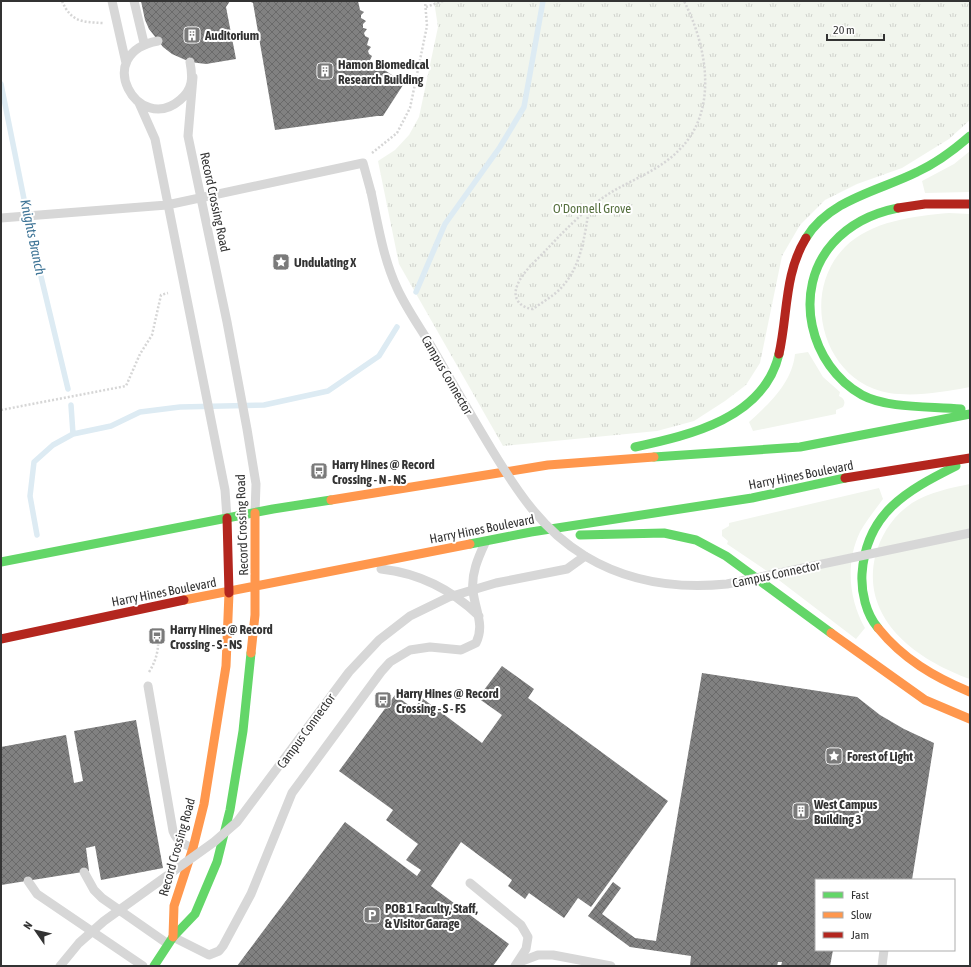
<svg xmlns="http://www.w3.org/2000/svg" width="971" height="967" font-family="'Asap Condensed',sans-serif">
<defs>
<pattern id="park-tufts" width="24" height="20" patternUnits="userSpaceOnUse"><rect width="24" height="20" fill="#f1f5ed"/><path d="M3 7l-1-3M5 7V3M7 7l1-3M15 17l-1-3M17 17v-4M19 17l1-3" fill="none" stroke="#cfd2cc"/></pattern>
<pattern id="building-cross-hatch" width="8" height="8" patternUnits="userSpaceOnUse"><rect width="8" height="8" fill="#818181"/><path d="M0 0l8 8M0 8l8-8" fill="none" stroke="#6a6a6a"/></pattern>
</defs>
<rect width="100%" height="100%" fill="#fff"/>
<path fill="#f1f5ed" d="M970,151V192L925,193L922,181L954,164Z
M949,213L970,214V387C943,392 916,397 889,393C823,382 799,293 845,247C871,221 914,216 949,213Z
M808,352L823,377L840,392L839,396C844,398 846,402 843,407L836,410V414L753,431L749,422C769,404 792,383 795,354Z
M970,484V679C917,660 861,620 875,557C881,534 893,516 912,503C929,492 951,488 970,484Z
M879,488L883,499C875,510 866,521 860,532C845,563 849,600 865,628L856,639L767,571L727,544L728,541L722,536V530L729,526V523Z"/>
<path fill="url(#park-tufts)" d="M434,1H970V120L949,139L902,168L857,184L825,200L800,225L782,256L760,363L746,385L725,401L694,421L657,431L503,446L399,264L378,161L395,150L409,135L419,117L438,27Z"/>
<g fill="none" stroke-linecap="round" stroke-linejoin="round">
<path stroke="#ddebf3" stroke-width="5.5" d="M1,84L32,239L68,389
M416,292L445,224L500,147L524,107L543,1
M73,434L111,426L140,412L180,407L264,405L328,391L379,356L397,327
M37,535L30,496L34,462L53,445L73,434L71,405"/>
</g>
<path fill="url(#building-cross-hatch)" d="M141,1H230L226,7L236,59L206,64L190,62L172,54L163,47L149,29L145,20Z
M249,1H358L360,10L364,12L361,15V18L366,21L363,24V28L367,29L364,33L365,36L369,38L367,45L371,47L368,51L369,54L372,56L370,60L402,82L403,85L383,116H377L275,130L253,3Z
M502,666L534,689L528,698L668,801L591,907L578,898L564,918L529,893L525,899L508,886L512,880L461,842L431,886L509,944L493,966H237L345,822L417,876L421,870L406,860L418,844L386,820L393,810L339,771L395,695L414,709L422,698L482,743L502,715L478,698Z
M702,673L857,697L880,715L904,729L934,743L912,880H816V950H833L830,966H781L782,962H778L777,966H690L691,956L630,947L588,916L613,882L621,888L602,914L635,938L656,941Z
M136,720L163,868L101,880L95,846L86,848L89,871L1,885V747L66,735L74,783L83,781L74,731Z"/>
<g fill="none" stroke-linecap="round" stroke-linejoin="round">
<path stroke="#d6d6d6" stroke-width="2.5" stroke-dasharray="2 2" stroke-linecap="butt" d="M62,1C71,22 82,22 103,23
M426,7L443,1
M372,153L397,133L410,108L427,26L425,1
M589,209C584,239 581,269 558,291C550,298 541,303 533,309C521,308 512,299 517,286C522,272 537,260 547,249C566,229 586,208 610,193C633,179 660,170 679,150C719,111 707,46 684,1
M1,410L126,386L140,354L152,335L161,295L168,293
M149,672C158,658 159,646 158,629"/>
<path stroke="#d7d7d7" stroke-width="9" d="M112,1L126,63
M134,1L144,43
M158,41C91,53 138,136 180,100C193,89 193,78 190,62
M193,77L188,136L227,322L247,429L256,484L255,513
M139,103L155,139L225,490L227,518
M1,218L167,205L363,163L371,192
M381,569C418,573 452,590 479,616
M148,686L173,831C177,841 183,844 193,848
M84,872L94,890L102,898L168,944
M28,881L37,894L143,966
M470,883L521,925L528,937L526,949L515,966
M173,937L209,955L219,951L223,946L251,894L292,793L381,672L390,662L410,650L430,647L461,650L476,643C485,625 475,610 473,591C471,574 478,558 485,543
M517,963L538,955H553L611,966
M882,966L884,950"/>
<path stroke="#63d668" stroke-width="9" d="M898,208C873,213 850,224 833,243C791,290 810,366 862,395C888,409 932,406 961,409
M806,238C830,199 879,191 917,172C937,163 954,150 970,136
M635,447C691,435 764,418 779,354
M654,457L800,447L970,414
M580,535L664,533L696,540L726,556L831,633
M470,544L531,532L752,498L845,478
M1,562L273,509L331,500
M878,628C866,614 861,592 862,574C866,513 906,491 956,466
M154,966L173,937L195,914L217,862L230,810L243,731L251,653"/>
<path stroke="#ff974d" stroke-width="9" d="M331,500L548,465L654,457
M184,600L470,544
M878,628C903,659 934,677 970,692
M831,633L925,700L970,719
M251,653L255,615V513
M173,937L174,906L193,848L204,804L226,666L229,593"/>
<path stroke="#b3261e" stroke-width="9" d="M898,208L925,204H970
M779,354C788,314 784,274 806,238
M845,478L970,458
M227,518L229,593
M1,639L184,600"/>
<path stroke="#d7d7d7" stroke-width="9" d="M371,192C378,224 383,258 397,288C407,310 422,330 434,351C453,384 472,417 492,450C517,491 542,530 585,556C628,582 677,589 727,584L970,533
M60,966L79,943L104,921L214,842L237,822L349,672L379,640L410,616L449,597L496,583L567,569L585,556"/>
</g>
<defs>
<g id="building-square" transform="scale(0.9)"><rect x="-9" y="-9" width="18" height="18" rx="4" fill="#7a7a7a" stroke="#fff"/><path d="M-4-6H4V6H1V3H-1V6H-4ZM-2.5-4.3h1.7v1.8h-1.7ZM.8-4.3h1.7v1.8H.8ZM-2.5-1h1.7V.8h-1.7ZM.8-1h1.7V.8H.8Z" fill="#fff"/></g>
<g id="sight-square" transform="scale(0.9)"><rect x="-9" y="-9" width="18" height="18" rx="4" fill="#7a7a7a" stroke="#fff"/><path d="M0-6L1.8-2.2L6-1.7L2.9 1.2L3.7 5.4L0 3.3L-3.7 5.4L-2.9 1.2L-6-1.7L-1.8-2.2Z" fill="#fff"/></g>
<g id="bus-square" transform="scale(0.9)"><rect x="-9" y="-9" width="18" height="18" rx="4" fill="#7a7a7a" stroke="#fff"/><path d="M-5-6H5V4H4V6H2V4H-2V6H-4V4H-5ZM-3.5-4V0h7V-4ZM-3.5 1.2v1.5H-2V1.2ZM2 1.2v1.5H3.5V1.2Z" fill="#fff"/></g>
<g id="parking-square" transform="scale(0.9)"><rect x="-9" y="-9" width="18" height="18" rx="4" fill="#7a7a7a" stroke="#fff"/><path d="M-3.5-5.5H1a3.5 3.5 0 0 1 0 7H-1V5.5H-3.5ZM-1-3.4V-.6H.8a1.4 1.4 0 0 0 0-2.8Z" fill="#fff"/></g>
</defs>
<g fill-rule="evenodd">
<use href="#building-square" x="192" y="35"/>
<use href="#building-square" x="325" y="71"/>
<use href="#sight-square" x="281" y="262"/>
<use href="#bus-square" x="319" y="471"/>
<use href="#bus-square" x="157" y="636"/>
<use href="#bus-square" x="383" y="700"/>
<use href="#sight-square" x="834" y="756"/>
<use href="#building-square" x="801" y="811"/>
<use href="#parking-square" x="372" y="915"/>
</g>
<g text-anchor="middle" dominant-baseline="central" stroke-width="4" stroke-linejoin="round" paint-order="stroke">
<g font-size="13" font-weight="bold" fill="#333" stroke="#fff" text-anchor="start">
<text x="205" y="35">Auditorium</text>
<text x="338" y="64">Hamon Biomedical<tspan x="338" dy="15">Research Building</tspan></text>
<text x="294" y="262">Undulating X</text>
<text x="332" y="464">Harry Hines @ Record<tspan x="332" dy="15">Crossing - N - NS</tspan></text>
<text x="170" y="629">Harry Hines @ Record<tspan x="170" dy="15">Crossing - S - NS</tspan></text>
<text x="396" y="693">Harry Hines @ Record<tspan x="396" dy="15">Crossing - S - FS</tspan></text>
<text x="847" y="756">Forest of Light</text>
<text x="814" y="804">West Campus<tspan x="814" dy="15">Building 3</tspan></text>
<text x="385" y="908">POB 1 Faculty, Staff,<tspan x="385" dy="15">&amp; Visitor Garage</tspan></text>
</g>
<g font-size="13" fill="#333" stroke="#fff">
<text transform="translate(215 202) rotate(78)">Record Crossing Road</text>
<text transform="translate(447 375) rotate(60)">Campus Connector</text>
<text transform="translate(801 475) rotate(-11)">Harry Hines Boulevard</text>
<text transform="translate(242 525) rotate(-92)">Record Crossing Road</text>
<text transform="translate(482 529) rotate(-11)">Harry Hines Boulevard</text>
<text transform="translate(776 574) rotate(-12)">Campus Connector</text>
<text transform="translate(164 592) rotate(-11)">Harry Hines Boulevard</text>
<text transform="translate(306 731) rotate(-54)">Campus Connector</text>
<text transform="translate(177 847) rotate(-74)">Record Crossing Road</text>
</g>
<g font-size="13" fill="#56703f" stroke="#fff">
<text x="592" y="208">O'Donnell Grove</text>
</g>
<g font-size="14" font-style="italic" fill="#3f7597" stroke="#fff">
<text transform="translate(33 237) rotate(78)">Knights Branch</text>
</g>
</g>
<rect width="971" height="967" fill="none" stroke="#333333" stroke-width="4"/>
<rect x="815" y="879" width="140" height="72" fill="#ffffff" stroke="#adadad"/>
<rect x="823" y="892" width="20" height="6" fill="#63d668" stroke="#adadad"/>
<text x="851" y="899" font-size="12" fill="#333333">Fast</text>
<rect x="823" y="912" width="20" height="6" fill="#ff974d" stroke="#adadad"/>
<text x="851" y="919" font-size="12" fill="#333333">Slow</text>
<rect x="823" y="932" width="20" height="6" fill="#b3261e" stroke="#adadad"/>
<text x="851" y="939" font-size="12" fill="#333333">Jam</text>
<g transform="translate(36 931) rotate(304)" stroke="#ffffff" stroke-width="3" paint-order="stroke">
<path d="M0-3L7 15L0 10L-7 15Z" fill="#333333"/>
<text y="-6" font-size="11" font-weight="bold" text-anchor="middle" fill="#333333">N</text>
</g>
<path d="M827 34v6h57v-6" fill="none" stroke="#333333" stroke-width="2"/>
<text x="833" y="34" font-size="12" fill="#333333" stroke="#ffffff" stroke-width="3" paint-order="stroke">20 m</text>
</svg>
